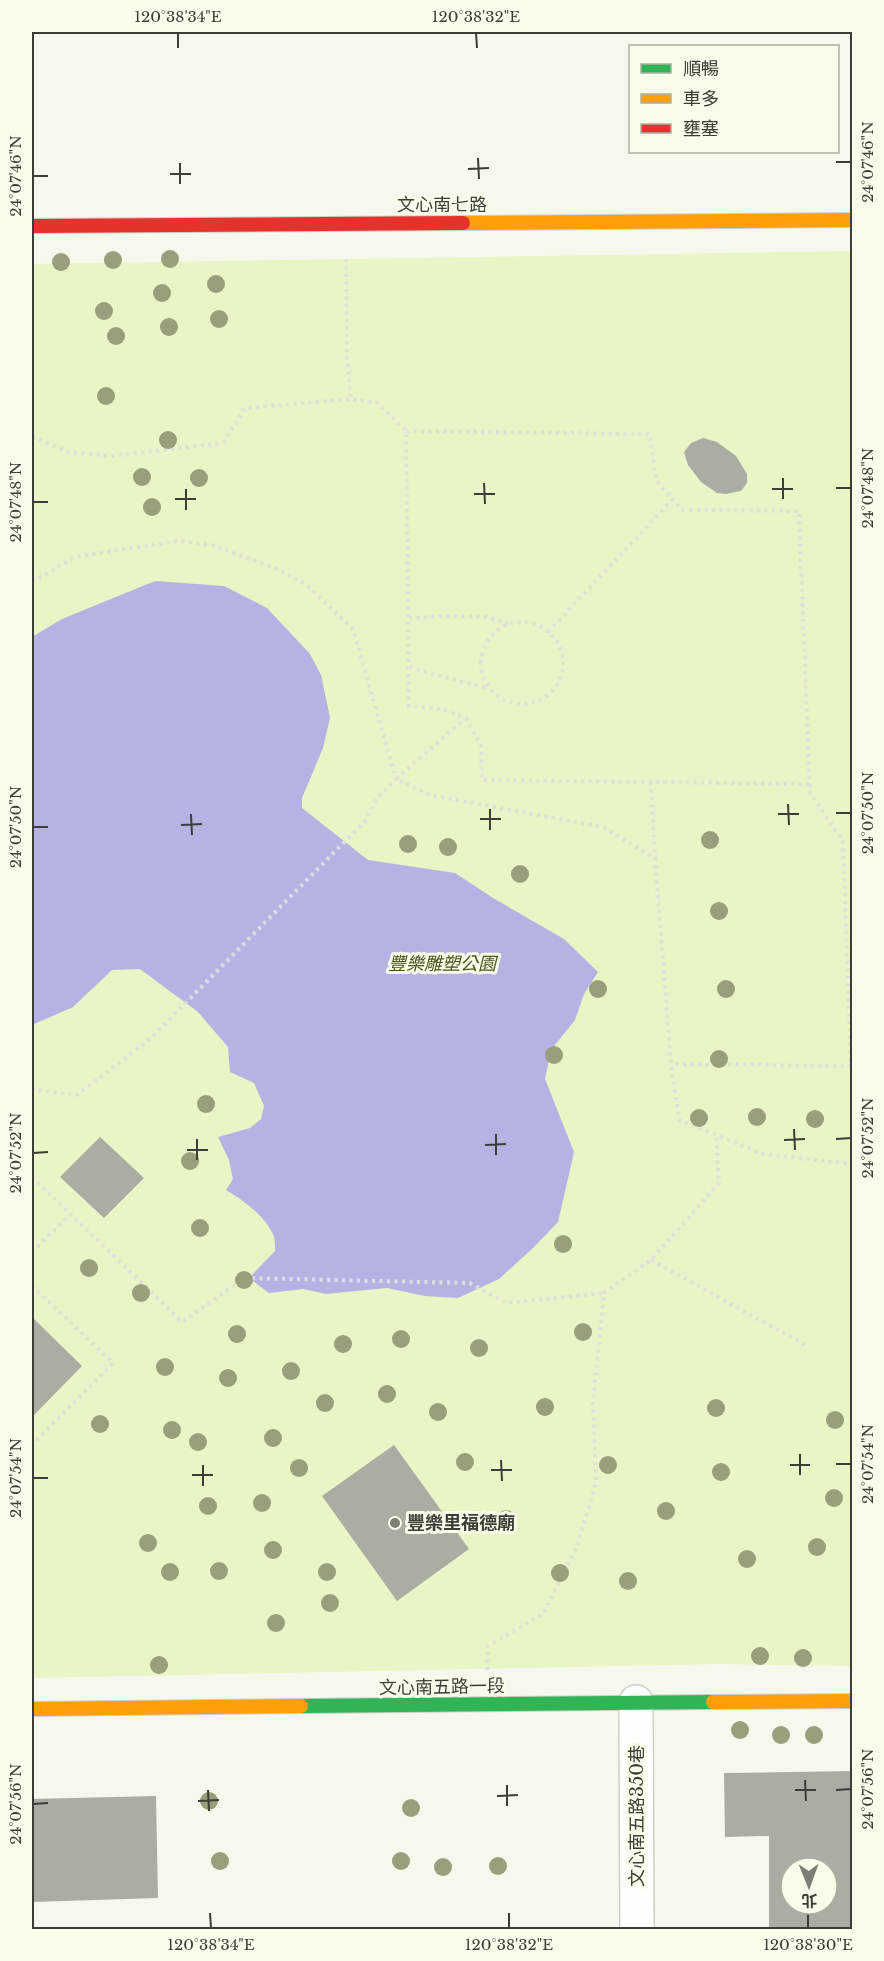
<svg xmlns="http://www.w3.org/2000/svg" width="884" height="1961" font-family="'Libre Baskerville','Noto Sans TC',serif">
<rect width="100%" height="100%" fill="#f5f8ed"/>
<path fill="#e8f5c5" d="M852,251V1666L719,1664L32,1678V264Z"/>
<path fill="#b4b3e4" d="M155,581L224,586L267,608L310,654L321,675L330,718L323,748L302,798V808L368,860L455,873L493,898L564,939L598,972L584,994L575,1020L551,1050L545,1079L574,1152L558,1222L534,1247L499,1279L458,1298L425,1296L387,1288L326,1294L303,1289L269,1293L249,1278L275,1251C275,1247 275,1241 274,1237C267,1217 243,1200 226,1190L233,1179L229,1160L218,1137L250,1128L261,1119L264,1106L254,1083L230,1072L228,1047L198,1012L140,969L112,970L73,1007L32,1025V637L62,619Z"/>
<path fill="#aaada4" fill-rule="evenodd" d="M703,438L717,442L736,456L747,474V483L741,491L726,494L717,493L701,482L688,465L684,452L691,443Z
M100,1137L144,1178L104,1218L60,1177Z
M32,1317L82,1366L32,1417Z
M394,1445L469,1549L397,1601L322,1496Z
M852,1771V1929H769V1836L725,1837L724,1773ZM791,1868H827V1904H791Z
M156,1796L158,1898L32,1902V1799Z"/>
<g fill="none" stroke-linecap="round" stroke-linejoin="round">
<g stroke="#cdd0c7" stroke-width="36">
<path id="street" d="M636,1702L637,1930"/>
</g>
<g stroke="#cdd0c7" stroke-width="16">
<path id="fast" d="M301,1706L713,1702"/>
</g>
<g stroke="#cdd0c7" stroke-width="16">
<path id="slow" d="M463,223L852,220
M713,1702L852,1701
M32,1709L301,1706"/>
</g>
<g stroke="#cdd0c7" stroke-width="16">
<path id="jam" d="M32,226L463,223"/>
</g>
<path stroke="#dfe0dd" stroke-width="4" stroke-dasharray="3 4.5" stroke-linecap="butt" d="M346,259L347,356L351,399
M406,431L650,434L656,480L682,510L799,511L810,793L843,841L851,1066L671,1064
M32,437L69,452L111,456L223,443L245,408L351,399L378,403L406,431L409,706L441,709L466,718L396,779L430,795L603,827L655,858L671,1064L679,1120L763,1154L852,1164
M32,582L75,557L177,541L212,545L279,570L305,584L353,629L396,779L375,801L364,822L151,1038L77,1095L32,1090
M409,618L453,616L486,617L509,624
M481 663a41 41 0 1 1 82 0a41 41 0 1 1-82 0Z
M548,632L672,500
M410,666L421,671L487,688
M466,718L481,746L482,780L809,784
M651,782L655,858
M32,1177L182,1322L245,1278L470,1283L506,1303L604,1293
M32,1252L70,1215
M651,1260L807,1346
M32,1286L113,1363L32,1445
M487,1670L488,1646L543,1614L577,1546L596,1483L593,1401L604,1293L651,1260L719,1183L716,1134"/>
<use href="#street" stroke="#fefefc" stroke-width="33"/>
<use href="#fast" stroke="#30b455" stroke-width="14"/>
<use href="#slow" stroke="#ff9f0a" stroke-width="14"/>
<use href="#jam" stroke="#e5322d" stroke-width="14"/>
</g>
<g fill="#979f7b">
<circle cx="170" cy="259" r="9"/>
<circle cx="113" cy="260" r="9"/>
<circle cx="61" cy="262" r="9"/>
<circle cx="216" cy="284" r="9"/>
<circle cx="162" cy="293" r="9"/>
<circle cx="104" cy="311" r="9"/>
<circle cx="219" cy="319" r="9"/>
<circle cx="169" cy="327" r="9"/>
<circle cx="116" cy="336" r="9"/>
<circle cx="106" cy="396" r="9"/>
<circle cx="168" cy="440" r="9"/>
<circle cx="142" cy="477" r="9"/>
<circle cx="199" cy="478" r="9"/>
<circle cx="152" cy="507" r="9"/>
<circle cx="710" cy="840" r="9"/>
<circle cx="408" cy="844" r="9"/>
<circle cx="448" cy="847" r="9"/>
<circle cx="520" cy="874" r="9"/>
<circle cx="719" cy="911" r="9"/>
<circle cx="598" cy="989" r="9"/>
<circle cx="726" cy="989" r="9"/>
<circle cx="554" cy="1055" r="9"/>
<circle cx="719" cy="1059" r="9"/>
<circle cx="206" cy="1104" r="9"/>
<circle cx="757" cy="1117" r="9"/>
<circle cx="699" cy="1118" r="9"/>
<circle cx="815" cy="1119" r="9"/>
<circle cx="190" cy="1161" r="9"/>
<circle cx="200" cy="1228" r="9"/>
<circle cx="563" cy="1244" r="9"/>
<circle cx="89" cy="1268" r="9"/>
<circle cx="244" cy="1280" r="9"/>
<circle cx="141" cy="1293" r="9"/>
<circle cx="583" cy="1332" r="9"/>
<circle cx="237" cy="1334" r="9"/>
<circle cx="401" cy="1339" r="9"/>
<circle cx="343" cy="1344" r="9"/>
<circle cx="479" cy="1348" r="9"/>
<circle cx="165" cy="1367" r="9"/>
<circle cx="291" cy="1371" r="9"/>
<circle cx="228" cy="1378" r="9"/>
<circle cx="387" cy="1394" r="9"/>
<circle cx="325" cy="1403" r="9"/>
<circle cx="545" cy="1407" r="9"/>
<circle cx="716" cy="1408" r="9"/>
<circle cx="438" cy="1412" r="9"/>
<circle cx="835" cy="1420" r="9"/>
<circle cx="100" cy="1424" r="9"/>
<circle cx="172" cy="1430" r="9"/>
<circle cx="273" cy="1438" r="9"/>
<circle cx="198" cy="1442" r="9"/>
<circle cx="465" cy="1462" r="9"/>
<circle cx="608" cy="1465" r="9"/>
<circle cx="299" cy="1468" r="9"/>
<circle cx="721" cy="1472" r="9"/>
<circle cx="834" cy="1498" r="9"/>
<circle cx="262" cy="1503" r="9"/>
<circle cx="208" cy="1506" r="9"/>
<circle cx="666" cy="1511" r="9"/>
<circle cx="506" cy="1519" r="9"/>
<circle cx="148" cy="1543" r="9"/>
<circle cx="817" cy="1547" r="9"/>
<circle cx="273" cy="1550" r="9"/>
<circle cx="747" cy="1559" r="9"/>
<circle cx="219" cy="1571" r="9"/>
<circle cx="170" cy="1572" r="9"/>
<circle cx="327" cy="1572" r="9"/>
<circle cx="560" cy="1573" r="9"/>
<circle cx="628" cy="1581" r="9"/>
<circle cx="330" cy="1603" r="9"/>
<circle cx="276" cy="1623" r="9"/>
<circle cx="760" cy="1656" r="9"/>
<circle cx="803" cy="1658" r="9"/>
<circle cx="159" cy="1665" r="9"/>
<circle cx="740" cy="1730" r="9"/>
<circle cx="781" cy="1735" r="9"/>
<circle cx="814" cy="1735" r="9"/>
<circle cx="209" cy="1801" r="9"/>
<circle cx="411" cy="1808" r="9"/>
<circle cx="220" cy="1861" r="9"/>
<circle cx="401" cy="1861" r="9"/>
<circle cx="498" cy="1866" r="9"/>
<circle cx="443" cy="1867" r="9"/>
</g>
<path fill="none" stroke="#3b3e36" stroke-width="2" d="M178,33V48M476,33L477,48M478,158L479,179M836,162H851M180,163V184M468,169L489,168M170,174H191M33,176H48M783,478V499M484,483L485,504M836,488H851M186,489V510M772,489H793M474,494H495M175,499H196M33,502H48M788,804L789,825M490,809V830M836,813H851M191,814L192,835M778,814H799M480,819H501M181,825L202,824M33,827H48M794,1129L795,1150M496,1134V1155M197,1139V1160M836,1139L851,1138M784,1140L805,1139M485,1145L506,1144M187,1150H208M33,1153L48,1152M800,1454V1475M501,1460L502,1481M836,1464H851M203,1465V1486M790,1465H810M491,1470H512M192,1475H213M33,1478H48M805,1780L806,1801M507,1785V1806M208,1790L209,1811M795,1790H816M836,1790L851,1789M497,1796L518,1795M198,1801L219,1800M33,1804L48,1803M210,1913L211,1928M509,1913V1928M808,1913V1928"/>
<circle fill="#7c7f76" stroke="#f6fde8" stroke-width="2" cx="395" cy="1523" r="6"/>
<g text-anchor="middle" dominant-baseline="central" stroke-width="6" stroke-linejoin="round" paint-order="stroke">
<g font-size="18" fill="#3b3e36" stroke="#f6fde8">
<text x="442" y="205">文心南七路</text>
<text transform="translate(442 1687) rotate(-1)">文心南五路一段</text>
<text transform="translate(637 1816) rotate(-90)">文心南五路350巷</text>
</g>
<g font-size="18" font-style="italic" fill="#4a561d" stroke="#f6fde8">
<text x="442" y="964">豐樂雕塑公園</text>
</g>
<g font-size="18" font-weight="bold" fill="#3b3e36" stroke="#f6fde8" text-anchor="start">
<text x="407" y="1523">豐樂里福德廟</text>
</g>
</g>
<rect width="884" height="1961" fill="none" stroke="#f6fde8" stroke-width="66"/>
<rect x="629" y="45" width="210" height="108" fill="#f6fde8" stroke="#abb1a1" stroke-width="1.5"/>
<rect x="641" y="64" width="30" height="9" fill="#30b455" stroke="#abb1a1" stroke-width="1.5"/>
<text x="683" y="75" font-size="18" fill="#3b3e36">順暢</text>
<rect x="641" y="94" width="30" height="9" fill="#ff9f0a" stroke="#abb1a1" stroke-width="1.5"/>
<text x="683" y="105" font-size="18" fill="#3b3e36">車多</text>
<rect x="641" y="124" width="30" height="9" fill="#e5322d" stroke="#abb1a1" stroke-width="1.5"/>
<text x="683" y="135" font-size="18" fill="#3b3e36">壅塞</text>
<g transform="translate(809 1886) rotate(179)"><circle r="28" fill="#f6fde8" stroke="#abb1a1" stroke-width="1.5"/>
<path d="M0-4.5L10 22L0 15L-10 22Z" fill="#7c7f76"/>
<text y="-9" font-size="16" font-weight="bold" text-anchor="middle" fill="#3b3e36">北</text>
</g>
<rect x="33" y="33" width="818" height="1895" fill="none" stroke="#3b3e36" stroke-width="2"/>
<g font-size="15" text-anchor="middle" fill="#3b3e36">
<text x="178" y="22">120°38'34"E</text>
<text x="476" y="22">120°38'32"E</text>
<text transform="translate(868 162) rotate(-90)" y="5">24°07'46"N</text>
<text transform="translate(16 176) rotate(-90)" y="5">24°07'46"N</text>
<text transform="translate(868 488) rotate(-90)" y="5">24°07'48"N</text>
<text transform="translate(16 502) rotate(-90)" y="5">24°07'48"N</text>
<text transform="translate(868 813) rotate(-90)" y="5">24°07'50"N</text>
<text transform="translate(16 827) rotate(-90)" y="5">24°07'50"N</text>
<text transform="translate(868 1138) rotate(-90)" y="5">24°07'52"N</text>
<text transform="translate(16 1153) rotate(-90)" y="5">24°07'52"N</text>
<text transform="translate(868 1464) rotate(-90)" y="5">24°07'54"N</text>
<text transform="translate(16 1478) rotate(-90)" y="5">24°07'54"N</text>
<text transform="translate(868 1789) rotate(-90)" y="5">24°07'56"N</text>
<text transform="translate(16 1804) rotate(-90)" y="5">24°07'56"N</text>
<text x="211" y="1950">120°38'34"E</text>
<text x="509" y="1950">120°38'32"E</text>
<text x="808" y="1950">120°38'30"E</text>
</g>
</svg>
